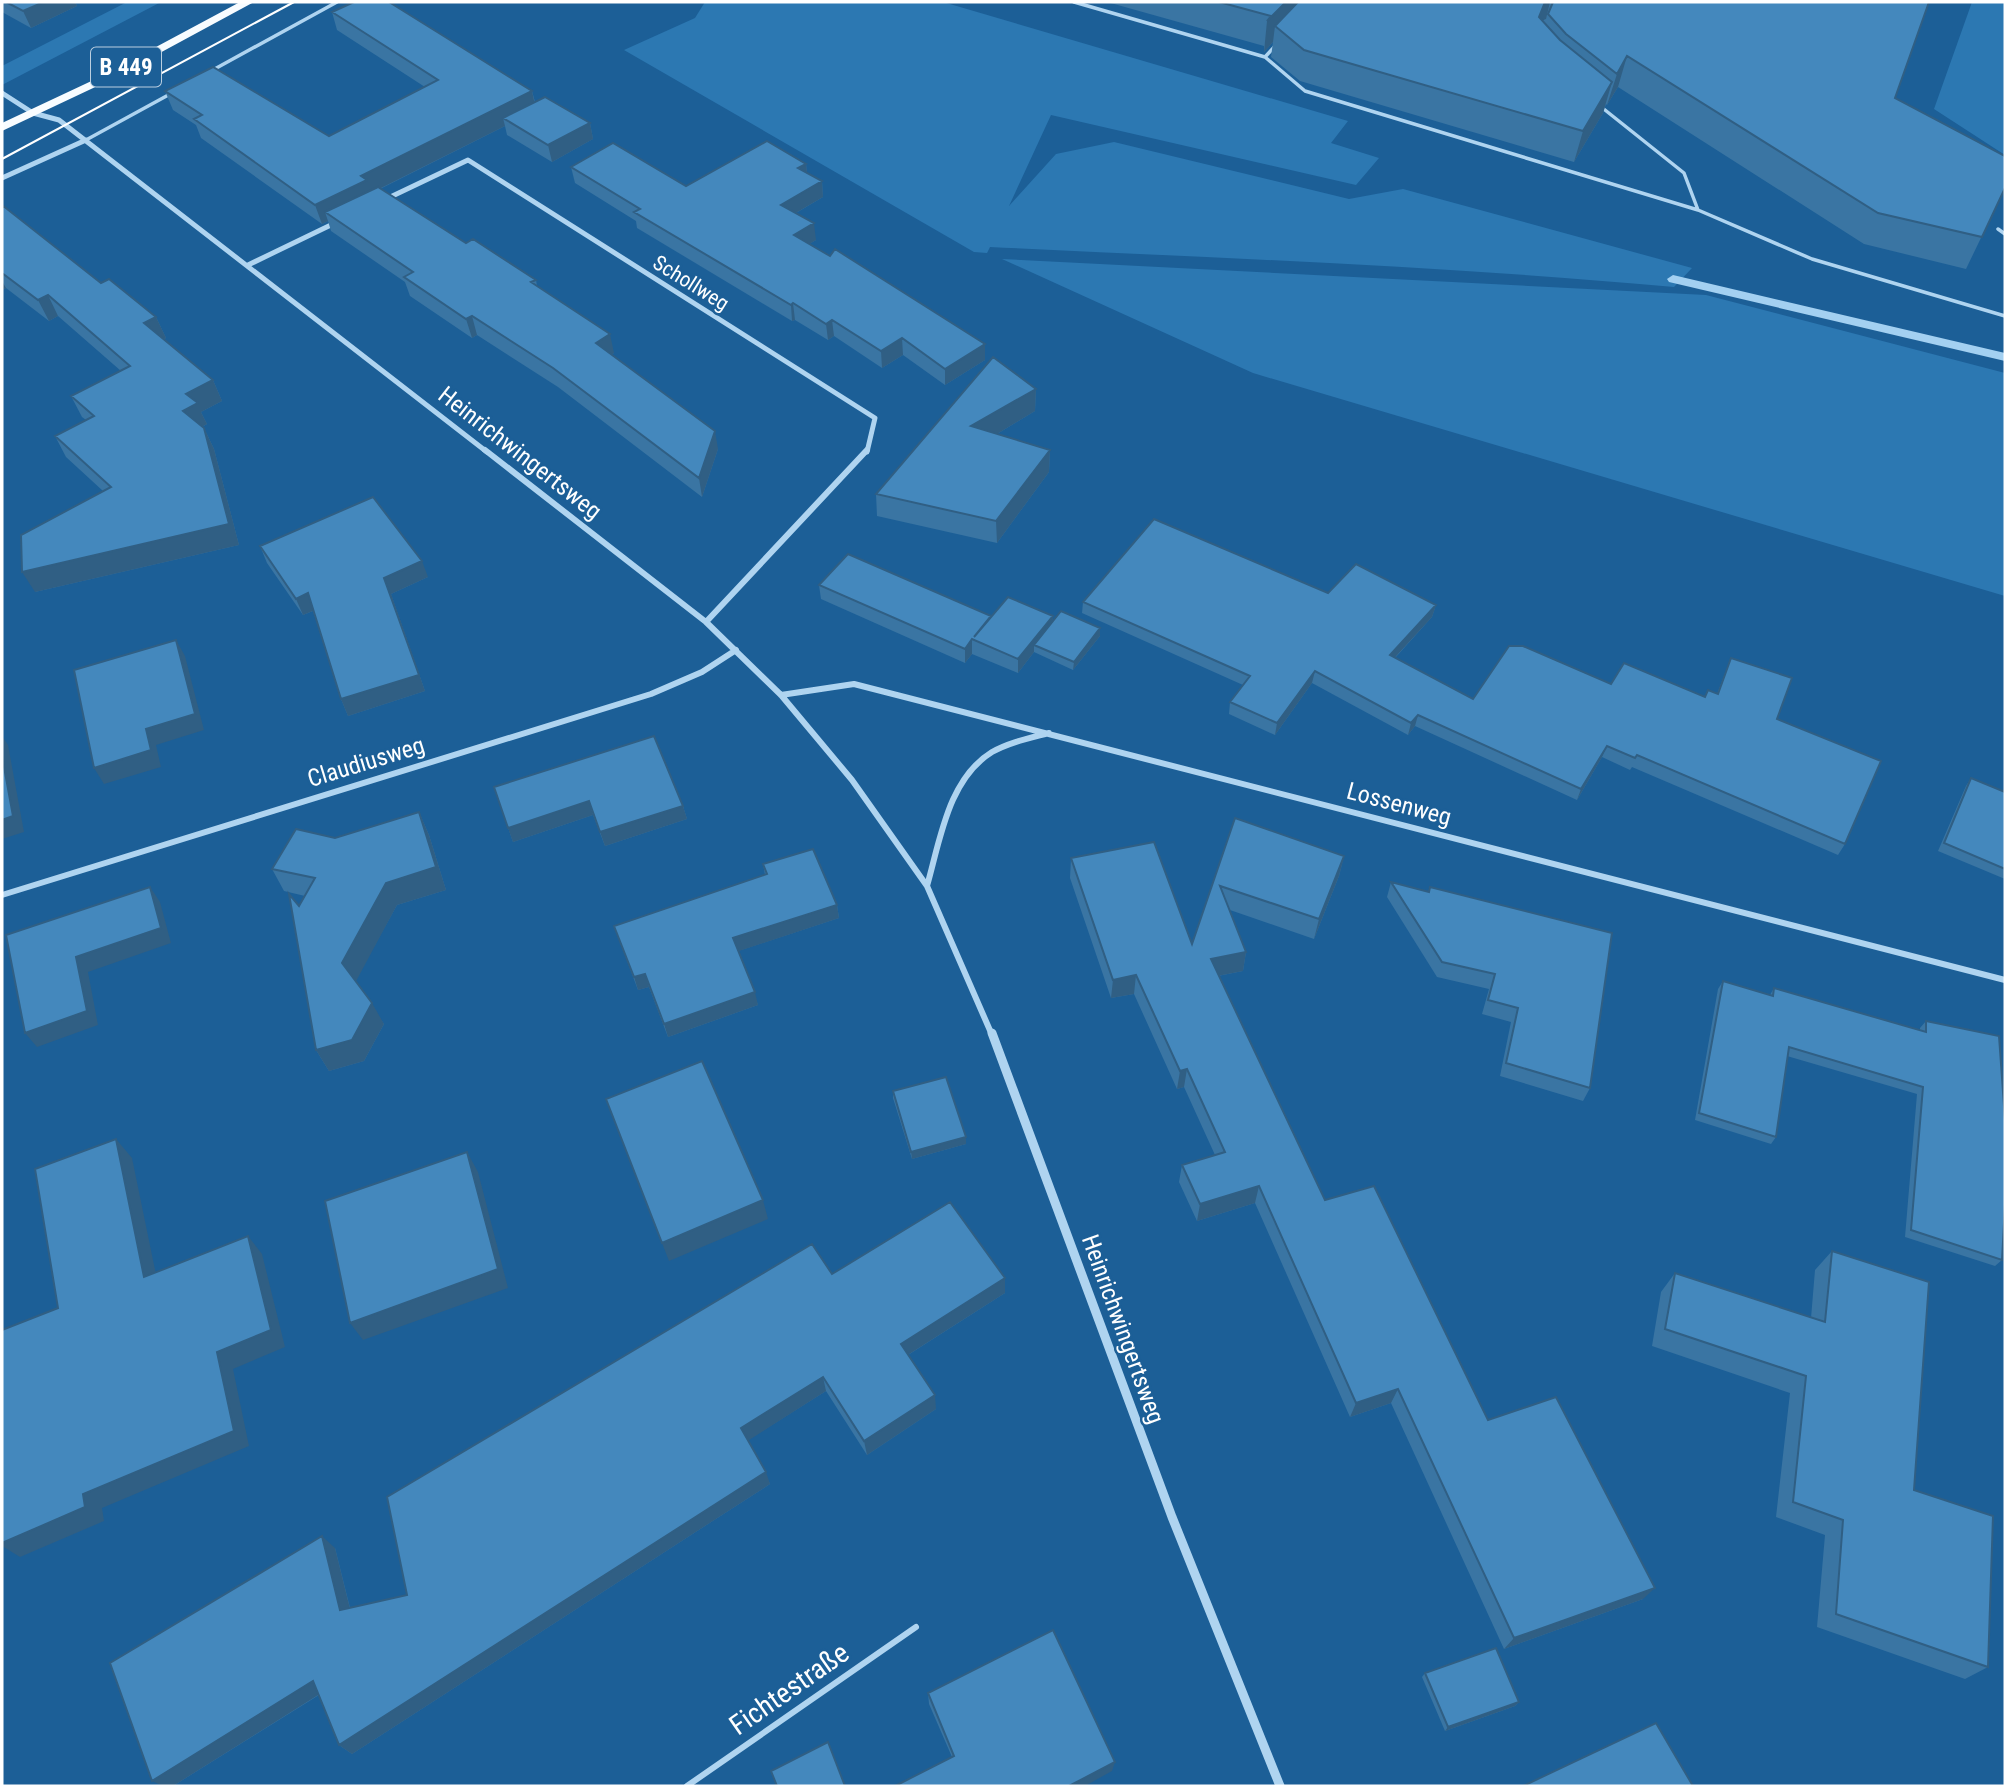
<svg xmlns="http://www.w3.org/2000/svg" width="2007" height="1788" font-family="'Roboto Condensed',sans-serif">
<rect width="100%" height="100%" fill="#1c5f97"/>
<path fill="#2c78b2" d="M127,2H161L2,85V66Z
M705,2H943L1348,121L1331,143L1379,158L1356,185L1051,115L1009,206L1056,154L1114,142L1349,199L1403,189L1692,268L1674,287C1446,266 1218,258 990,247L987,253L974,252L624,50L695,18Z
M1972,2H2005V155L1934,109Z
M1002,259L1706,295L2005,373V596L1253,373Z"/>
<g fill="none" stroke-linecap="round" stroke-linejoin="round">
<path fill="#a3d0f1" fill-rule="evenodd" d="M1673,275L2005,353V361L1669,282L1667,279Z"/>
<path stroke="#afd4f0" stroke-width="3.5" d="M1074,2L1265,57L1276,45
M1265,57L1305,91L1698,210L1812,259L2005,316
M211,71L337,2
M1600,106L1684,173L1698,210
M86,140L172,93
M1998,229L2005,234"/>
<path stroke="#afd4f0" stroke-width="6" d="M687,1786L916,1627"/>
<path stroke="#afd4f0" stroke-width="5" d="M2,93L33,113L59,120L487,452
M2,178L86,140
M384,200L468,160L875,418L867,452
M248,265L335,223"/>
<path stroke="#afd4f0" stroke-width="6" d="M485,450L706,622L781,695L852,780L927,886L992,1035
M706,622L867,450
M781,695L854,684L2005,980
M927,886C940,841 948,779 992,752C1010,742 1030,738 1049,733
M2,895L651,694L702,672L736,650"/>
<path stroke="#afd4f0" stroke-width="9" d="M992,1033L1172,1517L1280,1786"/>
<path fill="#f8fcff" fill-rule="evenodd" d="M240,2H254L108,81L2,131V123L100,77Z"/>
<path stroke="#fff" stroke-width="2" d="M2,159L294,2"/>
</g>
<path fill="#3a75a3" d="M2,2H75L77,6L31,28L2,12Z
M1107,2H1929L1895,98L2005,188L1966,269L1864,244L1618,87L1607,105L1606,104L1603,113L1574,162L1300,81L1271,57L1273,42L1264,52V46Z
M332,12L532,91L535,102L590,123L593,139L552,162L507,135L505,126L380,189L466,243L536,280L537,286L614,353L612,354L718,449L702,497L558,387L477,335L472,338L410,296L405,282L331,231L328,221L322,224L201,138L196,125L173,110L165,91L329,136L425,87L337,30Z
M806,164L807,173L822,181L823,197L796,213L816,240L809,244L985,344V360L945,385L903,355L882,368L834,336L828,340L795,320L792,321L637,228L636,221L575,183L571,167L686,186Z
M2,205L101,283L156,317L166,338L164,339L213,380L222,401L201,412L207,424L202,427L204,428L214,449L239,545L35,592L103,491L66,457L55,436L86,420L82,417L71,396L121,371L58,316L49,321L6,288L2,290Z
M1036,389L1035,411L997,434L1050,450L1049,472L997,543L877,516L876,494Z
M260,546L428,577L391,594L425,691L348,716L341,699L313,611L303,615L267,563Z
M819,585L991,616H1053L1052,622L1100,636L1073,670L1034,652L1018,673L972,654L965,663L821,599Z
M1328,593L1436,605L1432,617L1395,658L1473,699L1611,684L1705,697L1717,694L1731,658L1777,719L1845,844L1838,855L1632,767L1630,770L1602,757L1577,800L1415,726L1408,735L1312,683L1275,735L1229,714L1230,702L1243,685L1082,613L1083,602Z
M1971,778L2005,792V879L1938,851L1966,786Z
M494,787L683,806L687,819L605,846L593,815L513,842Z
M419,812L429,835L446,890L397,905L355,981L384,1024L364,1061L329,1071L316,1050L299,906L305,896L284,891L272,869L335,838Z
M1235,818L1344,856L1339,876L1314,939L1230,910L1246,952L1243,971L1218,976L1325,1200L1488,1420L1643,1599L1504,1649L1391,1403L1350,1417L1255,1203L1197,1221L1179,1182L1182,1165L1215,1155L1184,1087L1177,1089L1134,994L1111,998L1070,878L1071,858L1192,944Z
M763,864L837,905L839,918L738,951L758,1005L668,1037L649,987L638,990L614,926L765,875Z
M1391,882L1429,892L1590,1088L1583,1101L1500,1076L1511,1022L1482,1014L1489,989L1437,977L1387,897Z
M1723,981L1770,995L1774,988L1920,1030V1028L1926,1021L2002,1260L1995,1266L1905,1237L1917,1094L1787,1056L1776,1137L1771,1144L1695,1120L1718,989Z
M893,1091L966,1144L912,1159L893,1098Z
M1832,1251L1914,1490L1988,1667L1965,1679L1817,1627L1825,1535L1776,1517L1790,1393L1652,1346L1661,1292L1675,1273L1811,1318L1815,1270Z
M832,1274L1005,1293L908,1355L936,1409L867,1455L826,1391L748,1440L770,1484L352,1754L339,1745L319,1695L173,1786L335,1548L350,1608L407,1595Z
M1425,1673L1519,1702L1515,1706L1445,1731L1422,1677Z
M928,1693L1112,1771L952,1757L929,1704Z"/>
<path fill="#305f84" d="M44,2H75L77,6L31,28L23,11Z
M1286,2H1310L1275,26L1273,42L1264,52L1267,21Z
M1545,2H1550L1546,19L1541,21L1539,17Z
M1627,56L1618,87L1607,105L1617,74Z
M1612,82L1603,113L1574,162L1583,131Z
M532,91L536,110L503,118L505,126L371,193L325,212L328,221L322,224L315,205L361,176Z
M590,123L593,139L552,162L548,145Z
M806,164L808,180L798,168Z
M822,181L823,197L782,221L781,205Z
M814,223L816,240L796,252L794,235Z
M2,281L6,288L2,290Z
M48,295L58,316L49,321L38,300Z
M793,303L795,320L792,321L791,305Z
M472,316L477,335L472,338L466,319Z
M156,317L166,338L154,344L144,323Z
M832,320L834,336L828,340L826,324Z
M610,334L614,353L601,361L596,343Z
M902,338L903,355L882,368L881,351Z
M985,344V360L945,385V369Z
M213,380L222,401L201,412L207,424L193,432L183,411L186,394Z
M1036,389L1035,411L972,449L971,426Z
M204,428L214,449L239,545L35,592L22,572Z
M715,431L718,449L702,497L699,478Z
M1050,450L1049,472L997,543L996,521Z
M422,561L428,577L391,594L425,691L348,716L341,699L384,578Z
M308,593L315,610L303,615L296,599Z
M1436,605L1432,617L1387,666L1390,655Z
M1053,616L1052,630L1034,645V652L1018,673V659Z
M1100,628V636L1073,670L1074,662Z
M972,639V654L965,663V649Z
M176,640L185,656L204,730L156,745L161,767L104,784L94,768L146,729Z
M1315,671L1312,683L1275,735L1277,723Z
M1418,715L1415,726L1408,735L1411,723Z
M2,736L8,745L24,832L2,839Z
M1607,746L1602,757L1577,800L1581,789Z
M589,801L593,815L513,842L508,828Z
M683,806L687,819L605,846L600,832Z
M419,812L429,835L446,890L397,905L354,985L342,963Z
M1344,856L1339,876L1314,939L1319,919Z
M150,887L160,902L171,943L88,972L98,1025L37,1047L25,1033L76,957Z
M837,905L839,918L736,952L733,938Z
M1246,952L1243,971L1207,978L1211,959Z
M645,974L649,987L638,990L634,977Z
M1136,975L1134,994L1111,998L1113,980Z
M755,992L758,1005L668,1037L664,1024Z
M372,1003L384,1024L364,1061L329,1071L316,1050Z
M1187,1069L1184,1087L1177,1089L1180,1071Z
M966,1137V1144L912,1159L911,1152Z
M116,1139L132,1158L160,1294L144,1277Z
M467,1152L478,1172L508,1288L363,1340L350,1323Z
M1259,1186L1255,1203L1197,1221L1200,1204Z
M763,1200L768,1219L669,1261L662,1243Z
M248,1236L262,1254L285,1347L233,1369L249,1446L102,1508L104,1521L20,1557L2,1546V1543L83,1494L217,1352Z
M1005,1278V1293L903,1358L901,1344Z
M823,1377L826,1391L746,1442L741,1428Z
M1398,1389L1391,1403L1350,1417L1356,1403Z
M935,1395L936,1409L867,1455L864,1441Z
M766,1472L770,1484L352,1754L339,1745Z
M322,1536L335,1548L353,1621L340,1610Z
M1655,1588L1643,1599L1504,1649L1514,1638Z
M313,1681L326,1690L173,1786H163L152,1781Z
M1519,1702L1515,1706L1445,1731L1448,1727Z
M1115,1762L1112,1771L1085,1786H1069Z"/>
<path fill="#4488bd" stroke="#305f84" stroke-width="2" d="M6,2H44L23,11Z
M354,2H389L532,91L361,176L367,180L315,205L194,119L202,115L165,91L213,67L329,136L438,80L332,12Z
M1219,2H1286L1267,21L1271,16Z
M1298,2H1545L1539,17L1560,40L1612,82L1583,131L1304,50L1275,26Z
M1553,2H1929L1895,98L2005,156V188L1982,237L1878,213L1627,56L1617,74L1566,34L1548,14Z
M545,97L590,123L548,145L503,118Z
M767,141L806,164L798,168L822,181L781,205L814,223L794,235L830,256L835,249L985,344L945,369L902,338L881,351L832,320L826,324L793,303L791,305L634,212L640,209L571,167L613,143L686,186Z
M378,187L466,243L473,239L536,280L531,282L610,334L596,343L715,431L699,478L553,368L472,316L466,319L404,277L413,272L325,212Z
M2,205L101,283L109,279L156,317L144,323L213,380L186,394L198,403L183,411L204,428L229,524L22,572L21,535L111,487L55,436L94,416L71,396L130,366L48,295L38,300L2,273Z
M993,357L1036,389L971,426L1050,450L996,521L876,494Z
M373,497L422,561L384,578L419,675L341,699L308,593L296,599L260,546Z
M1154,519L1328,593L1356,564L1436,605L1390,655L1473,699L1509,646H1523L1611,684L1624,663L1705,697L1708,690L1718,694L1731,658L1792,678L1777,719L1881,761L1845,844L1637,755L1635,758L1607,746L1581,789L1418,715L1411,723L1315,671L1277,723L1230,702L1250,676L1083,602Z
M848,554L991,616L974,637L1008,597L1053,616L1018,659L972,639L965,649L819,585Z
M1061,611L1100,628L1074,662L1034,645Z
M176,640L195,714L146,729L151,750L94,768L74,670Z
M654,736L683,806L600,832L589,801L508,828L494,787Z
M2,756L13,816L2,820Z
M1971,778L2005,792V869L1944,843Z
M419,812L436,867L386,883L342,963L372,1003L352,1040L316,1050L289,894L299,906L315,878L272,869L296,829L335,838Z
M1235,818L1344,856L1319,919L1220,886L1246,952L1211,959L1325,1200L1374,1186L1488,1420L1556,1397L1655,1588L1514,1638L1398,1389L1356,1403L1259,1186L1200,1204L1182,1165L1225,1152L1187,1069L1180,1071L1136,975L1113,980L1071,858L1154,842L1192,944Z
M813,849L837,905L733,938L755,992L664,1024L645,974L634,977L614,926L767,874L763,864Z
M1391,882L1429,892L1430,887L1612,933L1590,1088L1506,1063L1518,1008L1488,1000L1495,974L1442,962Z
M150,887L161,928L76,957L87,1011L25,1033L6,935Z
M1723,981L1773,996L1774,988L1926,1032V1021L1999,1036L2005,1120V1205L2002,1260L1911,1230L1923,1087L1789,1047L1776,1137L1699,1113Z
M702,1061L763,1200L662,1243L606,1099Z
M946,1077L966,1137L911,1152L893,1091Z
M116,1139L144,1277L248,1236L271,1330L217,1352L234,1431L83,1494L85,1507L2,1543V1330L58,1308L35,1169Z
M467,1152L498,1269L350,1323L325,1201Z
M950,1202L1005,1278L901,1344L935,1395L864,1441L823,1377L741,1428L766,1472L339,1745L313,1681L152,1781L110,1663L322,1536L340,1610L407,1595L387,1497L812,1244L832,1274Z
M1832,1251L1929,1282L1914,1490L1993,1516L1988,1667L1836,1614L1843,1520L1793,1502L1806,1376L1665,1329L1675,1273L1825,1322Z
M1053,1630L1115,1762L1069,1786H895L954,1756L928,1693Z
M1496,1648L1519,1702L1448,1727L1425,1673Z
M1656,1723L1693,1786H1523Z
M828,1742L845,1786H777L771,1771Z"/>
<g text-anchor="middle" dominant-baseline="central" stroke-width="5" stroke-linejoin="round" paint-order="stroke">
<g font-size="21" fill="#fff" stroke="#1c5f97">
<text transform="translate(691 283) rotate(32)">Schollweg</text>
</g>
<rect fill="#1c5f97" stroke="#bbcfe0" stroke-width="2" x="91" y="47.5" width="70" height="39" rx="5"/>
<g font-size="23" font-weight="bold" fill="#fff">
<text x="126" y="67">B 449</text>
</g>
<g font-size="24" fill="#fff" stroke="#1c5f97">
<text transform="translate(520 453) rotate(38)">Heinrichwingertsweg</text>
<text transform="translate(366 762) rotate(-17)">Claudiusweg</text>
<text transform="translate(1399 804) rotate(15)">Lossenweg</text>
<text transform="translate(1123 1329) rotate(70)">Heinrichwingertsweg</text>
</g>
<g font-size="28" fill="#fff" stroke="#1c5f97">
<text transform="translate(789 1689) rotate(-35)">Fichtestraße</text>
</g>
</g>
<rect width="2007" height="1788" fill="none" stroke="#ffffff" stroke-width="7"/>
</svg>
